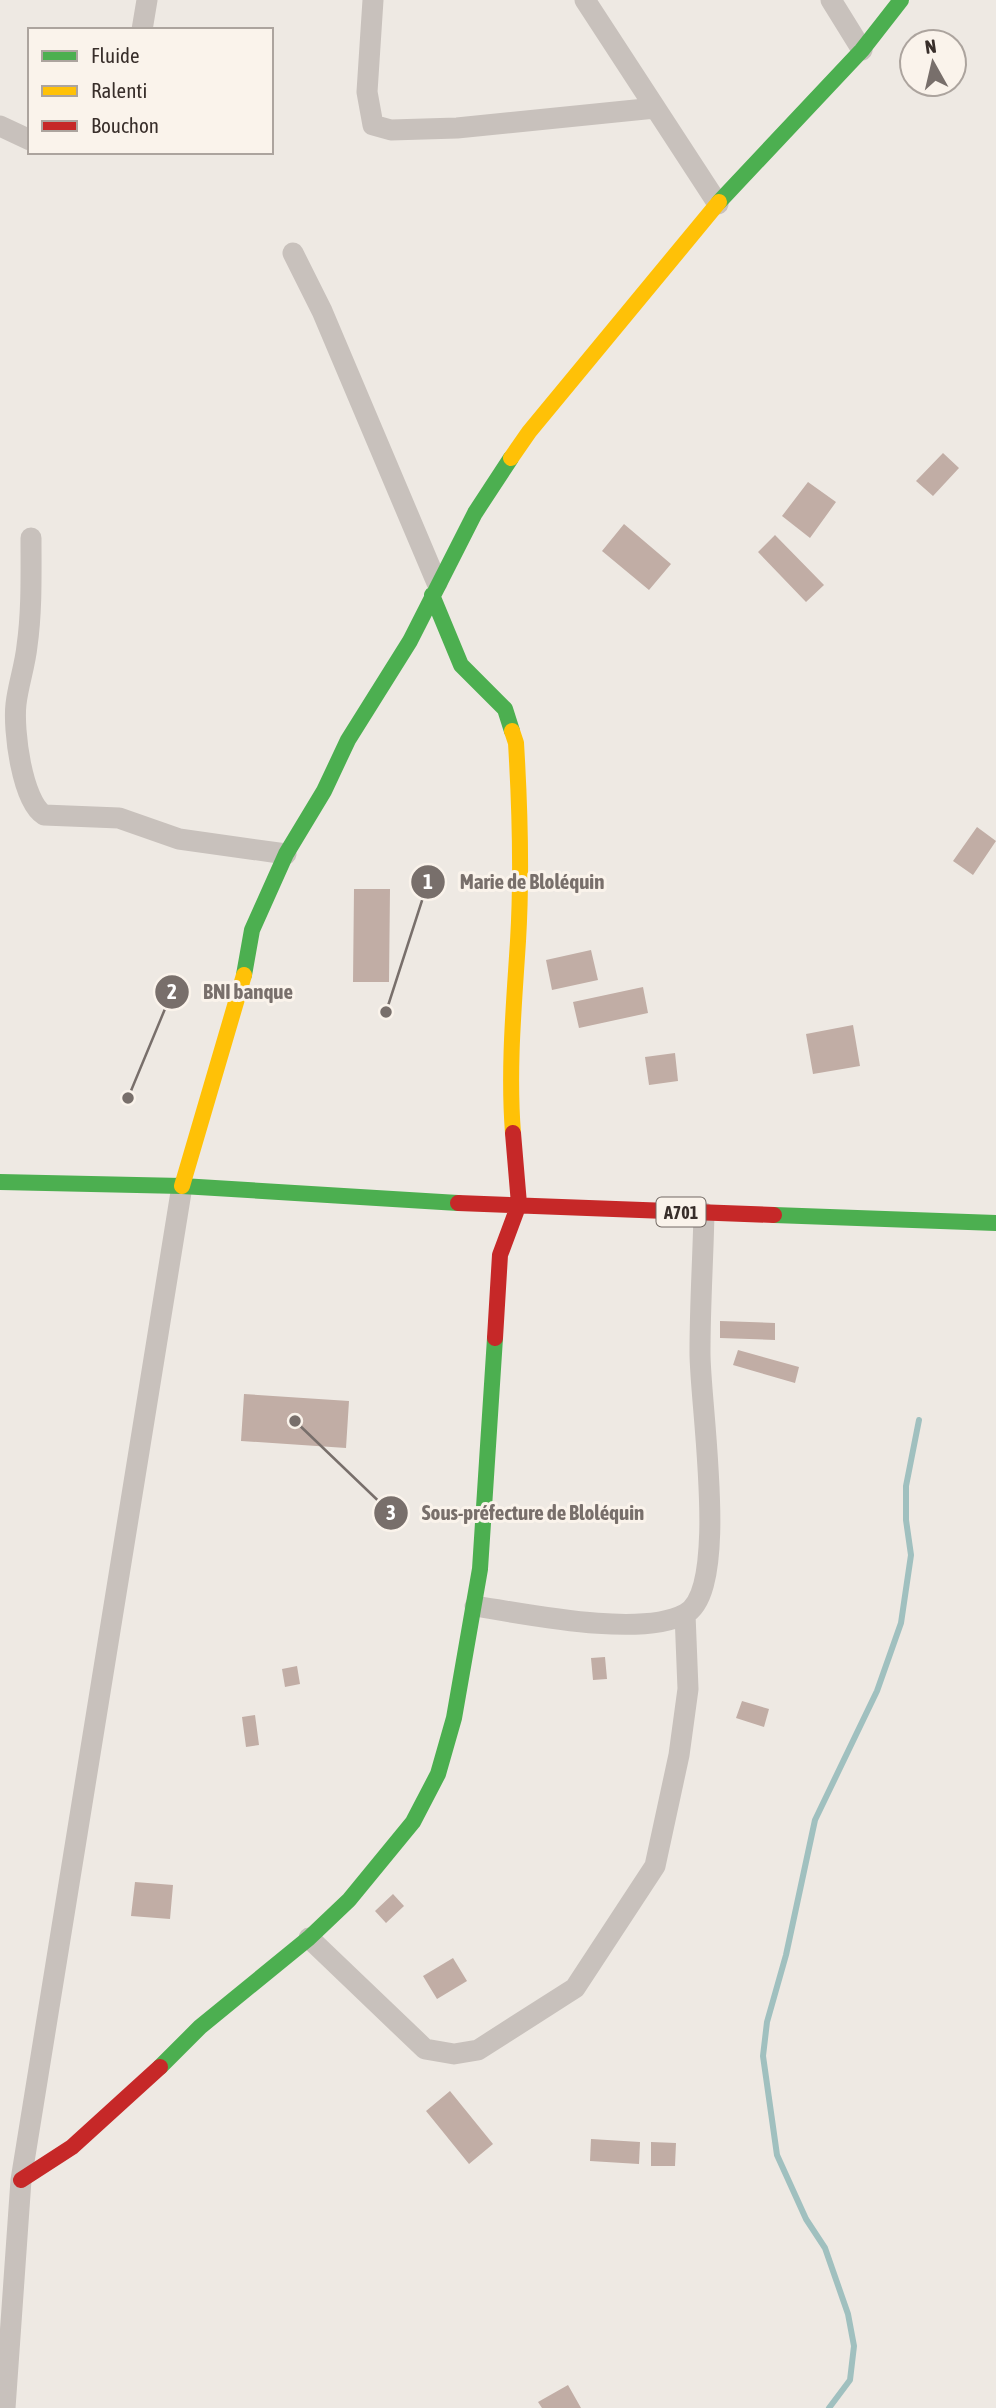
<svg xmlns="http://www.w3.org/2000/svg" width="996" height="2408" font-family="'Asap Condensed',sans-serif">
<rect width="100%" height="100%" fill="#eee9e3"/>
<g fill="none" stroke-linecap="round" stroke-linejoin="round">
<path stroke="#a0c0bf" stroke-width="6" d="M829,2408L850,2380L854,2346L848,2314L825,2248L806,2219L777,2155L763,2056L767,2022L786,1955L815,1820L877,1691L901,1623L911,1555L906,1520V1486L919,1420"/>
</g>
<path fill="#c1ada5" d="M943,453L959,468L933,496L916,481Z
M808,482L836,502L810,538L782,516Z
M624,524L671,564L649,590L602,551Z
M775,535L824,585L806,602L758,552Z
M977,827L996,841L973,875L953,861Z
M354,889H390L389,982H353Z
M591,950L598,980L552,990L546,960Z
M643,987L648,1013L579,1028L573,1002Z
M853,1025L860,1066L813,1074L806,1034Z
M675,1053L678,1081L649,1085L645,1057Z
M720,1321L775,1323V1340L720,1338Z
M738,1350L799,1367L795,1383L733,1365Z
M244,1394L349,1401L346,1448L241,1441Z
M605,1657L607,1679L593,1680L591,1658Z
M297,1666L300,1684L285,1687L282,1669Z
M742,1701L769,1709L764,1727L736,1718Z
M255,1715L259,1745L246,1747L242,1717Z
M135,1882L173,1885L170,1919L131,1916Z
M393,1894L404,1906L386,1923L375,1911Z
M453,1958L467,1981L437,1999L423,1976Z
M450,2091L493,2144L469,2164L426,2111Z
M591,2139L640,2142L639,2164L590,2161Z
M651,2142L676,2143L675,2166H651Z
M568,2385L581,2408H542L538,2402Z"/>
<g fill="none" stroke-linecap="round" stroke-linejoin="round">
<path stroke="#c8c1bc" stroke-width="21" d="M373,0L367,92L373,125L391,130L457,128L655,108
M585,0L718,204
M831,0L862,50
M142,30L147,0
M0,126L30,140
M293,253L322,311L437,583
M31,538C31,574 32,611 27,646C25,666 18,685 16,704C13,730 22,801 44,815L119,818L179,839L286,854
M475,1606C526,1614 640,1638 685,1614C731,1590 699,1400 700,1351C700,1305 703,1259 704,1213
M309,1938L425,2049L454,2054L478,2050L575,1988L655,1866L679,1755L688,1689L685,1614
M5,2408L21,2180L182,1186"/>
<path stroke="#4caf50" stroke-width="16" d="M719,202L862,50L901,0
M432,595L461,665L505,709L512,731
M244,975L252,930L286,854L324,791L348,740L410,641L475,513L511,458
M0,1182L182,1186L458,1203
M774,1215L996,1223
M160,2067L200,2027L309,1938L349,1900L413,1822L438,1774L454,1718L480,1569L495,1338"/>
<path stroke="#ffc107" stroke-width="16" d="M511,458L529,432L719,202
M512,731L516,743C520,809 522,875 518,941C514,1005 508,1069 513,1133
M182,1186L244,975"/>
<path stroke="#c62828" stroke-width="16" d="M458,1203L774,1215
M495,1338L500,1255L519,1204L513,1133
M21,2180L72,2147L160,2067"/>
</g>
<g text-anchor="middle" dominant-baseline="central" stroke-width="6" stroke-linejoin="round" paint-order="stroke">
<rect fill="#faf3eb" stroke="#726964" stroke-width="2" x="656.5" y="1197.5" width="49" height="29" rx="5"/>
<g font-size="18" font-weight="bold" fill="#382e2a">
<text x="681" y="1212">A701</text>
</g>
</g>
<path fill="none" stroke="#786f6b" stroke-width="2.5" d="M386 1012L428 882M128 1098L172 992M295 1421L391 1513"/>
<g fill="#786f6b" stroke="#faf3eb" stroke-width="2.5">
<circle cx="386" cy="1012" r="7"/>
<circle cx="128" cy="1098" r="7"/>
<circle cx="295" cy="1421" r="7"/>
<circle cx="428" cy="882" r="18"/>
<circle cx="172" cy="992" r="18"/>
<circle cx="391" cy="1513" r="18"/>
</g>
<g font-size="21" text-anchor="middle" font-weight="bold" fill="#fff">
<text x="428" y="889">1</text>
<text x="172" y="999">2</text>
<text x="391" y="1520">3</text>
</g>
<g font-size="21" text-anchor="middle" font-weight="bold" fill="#786f6b" stroke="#faf3eb" stroke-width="6" stroke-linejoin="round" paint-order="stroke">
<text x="532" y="889">Marie de Bloléquin</text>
<text x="248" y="999">BNI banque</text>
<text x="533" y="1520">Sous-préfecture de Bloléquin</text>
</g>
<rect x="28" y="28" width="245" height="126" fill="#faf3eb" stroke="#aca49e" stroke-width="2"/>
<rect x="42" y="51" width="35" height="10" fill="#4caf50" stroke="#aca49e" stroke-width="2"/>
<text x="91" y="63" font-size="21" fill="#382e2a">Fluide</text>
<rect x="42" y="86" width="35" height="10" fill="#ffc107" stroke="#aca49e" stroke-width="2"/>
<text x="91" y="98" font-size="21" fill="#382e2a">Ralenti</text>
<rect x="42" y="121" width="35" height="10" fill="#c62828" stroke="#aca49e" stroke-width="2"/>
<text x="91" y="133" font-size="21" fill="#382e2a">Bouchon</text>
<g transform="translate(933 63) rotate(352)"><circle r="33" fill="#faf3eb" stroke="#aca49e" stroke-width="2"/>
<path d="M0-5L12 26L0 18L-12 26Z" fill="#786f6b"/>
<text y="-10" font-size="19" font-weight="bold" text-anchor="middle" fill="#382e2a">N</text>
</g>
</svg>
